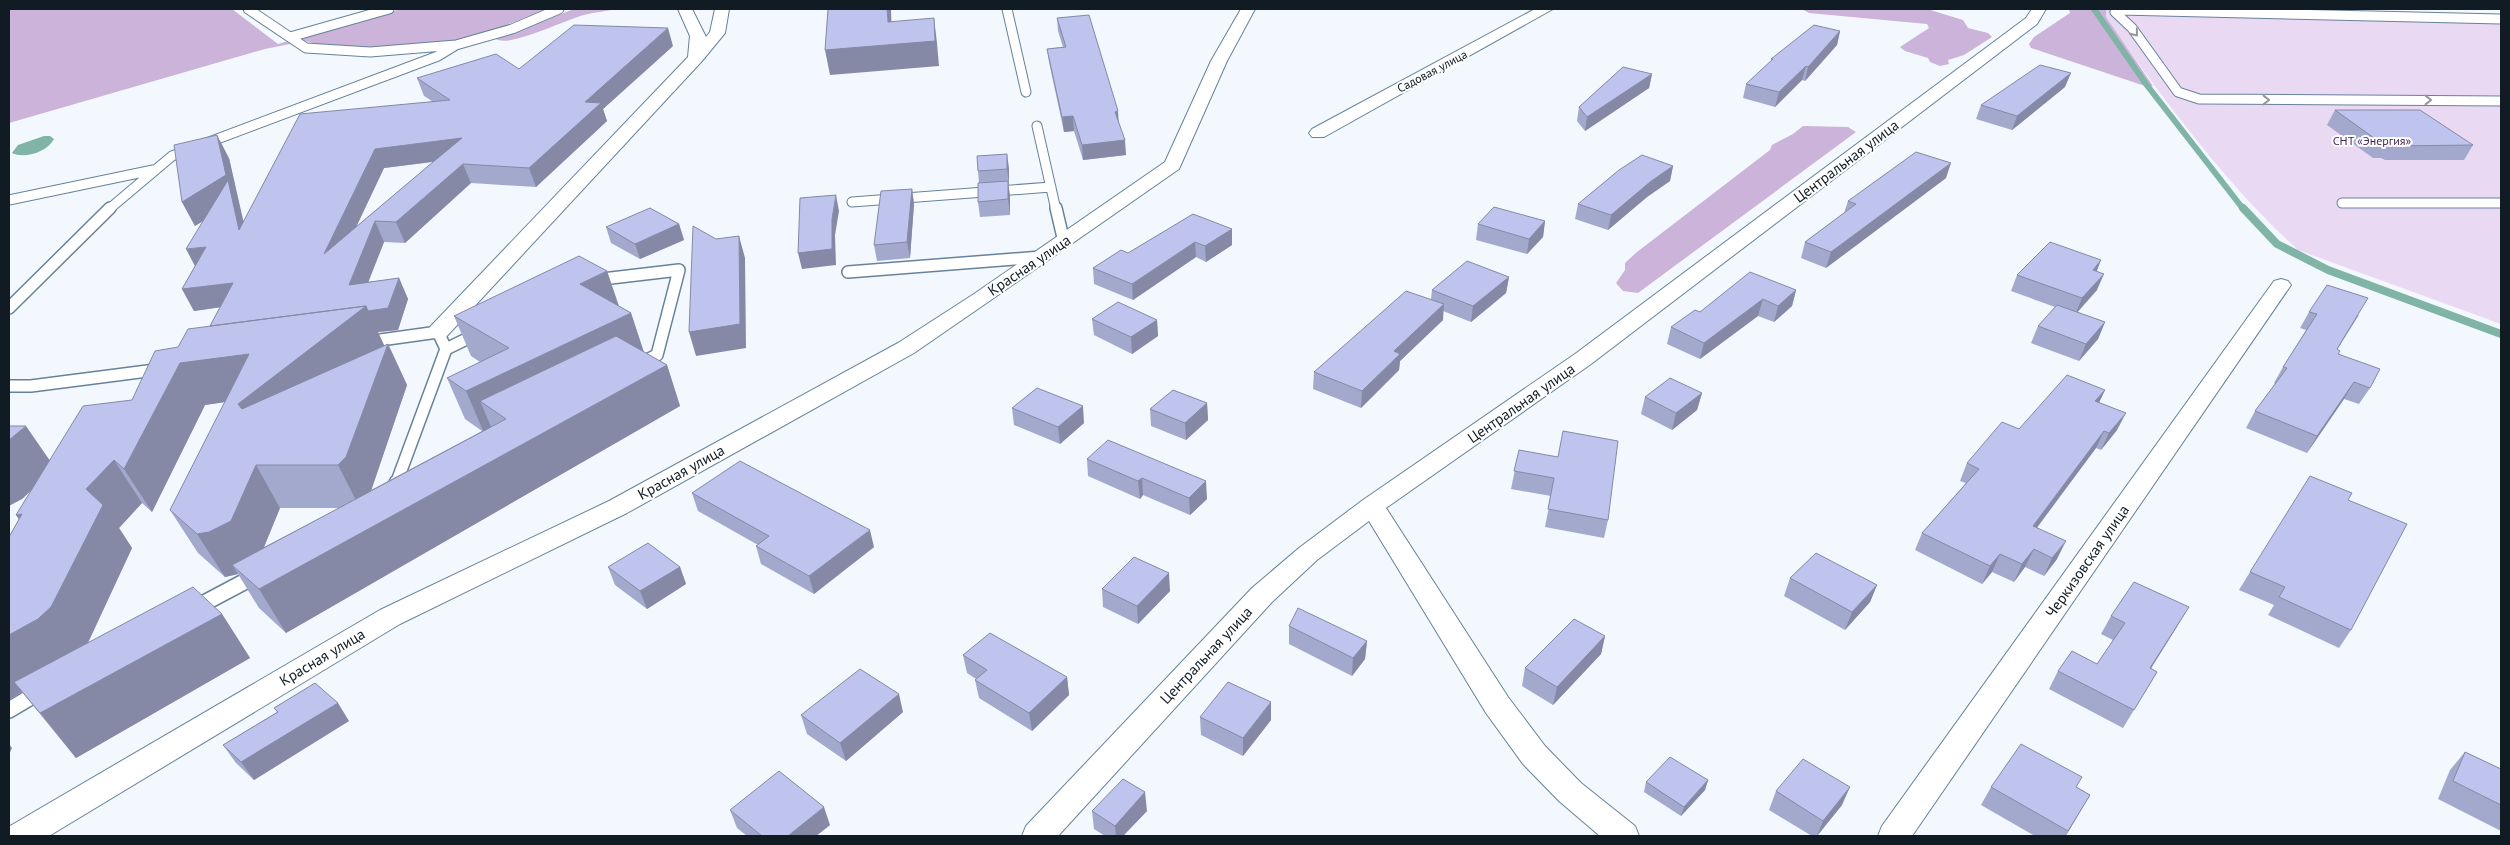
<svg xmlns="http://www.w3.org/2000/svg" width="2510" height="845" font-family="'PT Sans',sans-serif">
<rect width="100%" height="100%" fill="#f2f8fe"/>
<path fill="#e9d9f3" d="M2104,9H2270L2501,14V324L2298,250C2222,181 2161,95 2101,12Z"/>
<path fill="#cbb3d9" d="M9,9H232L278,44L401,9H546L481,35L432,45L371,49L330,47L305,41L265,49L9,123Z
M574,9H618C607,11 595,12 584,15C567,19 509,48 496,39Z
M1802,9H1927L1963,20L1968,28L1988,33L1992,37L1964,55L1948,60L1949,64L1940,66L1930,62L1928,58L1905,51L1900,47L1929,28L1927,24L1809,13Z
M2069,9H2106V17L2153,86L2142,85L2031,48L2029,44L2034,37L2070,13Z
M1803,126L1848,127L1856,132L1638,293L1623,291L1616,283L1625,270V263L1637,252L1770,150L1772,145L1793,134Z"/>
<path fill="#80b4a6" d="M44,136H50L54,139C47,152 25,159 12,153L18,145Z"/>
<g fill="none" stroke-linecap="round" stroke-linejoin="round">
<path stroke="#80b4a6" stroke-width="6" d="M2094,9L2146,84L2244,210"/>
<path stroke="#80b4a6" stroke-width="8" d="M2243,208L2277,244L2328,270L2501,334"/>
<g stroke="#67829a" stroke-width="11">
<path id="service-far2" d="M248,9L306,48L370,52L456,45L512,29L559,9
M1007,9L1026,92
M2501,19L2120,10L2115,12L2132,28L2178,92L2199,99L2501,101
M290,37L389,9
M1037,126L1056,210
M9,200L153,170
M852,202L1051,187
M2342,203H2501
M108,210L172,156L438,56L456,45"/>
</g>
<g stroke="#67829a" stroke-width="14">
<path id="service-far1" d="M1056,208L1064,242
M848,272L1041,257
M594,280L679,270L657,355L639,364
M9,308L110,208
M366,342L438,332L446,349L396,484
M446,349L479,333
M9,386H31L163,369"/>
</g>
<g stroke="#67829a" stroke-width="18">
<path id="service" d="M395,488L397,483
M193,609L257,575
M9,710L41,691"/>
</g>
<g stroke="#67829a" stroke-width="2">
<path id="minor" d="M678,9H692L706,37L710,32L715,9H729L725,33L702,61L446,337L438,339L430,337L427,332L430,327L688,57L690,36Z
M1241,9H1255L1227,61L1179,169L988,302L914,353L627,513L400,624L49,836H9L10,826L380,610L609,501L898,343L974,294L1165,162L1211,61Z
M1535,9H1553L1324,137H1312L1309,133L1312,129Z
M2032,9H2046L2037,24L1591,364L1386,508L1508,697L1545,746L1581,783L1635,826L1639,836H1600L1559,801L1523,764L1486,713L1369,521L1317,560L1272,602L1058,836H1022L1026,826L1252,588L1299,548L1363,500L1575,354L2026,18Z
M2281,279L2288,281L2291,285L1912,836H1878L1882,826L2274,281Z"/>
</g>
<use href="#service-far2" stroke="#fff" stroke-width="9"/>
<use href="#service-far1" stroke="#fff" stroke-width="11"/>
<use href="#service" stroke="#fff" stroke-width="15"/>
<use href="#minor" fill="#fff" fill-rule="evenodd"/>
</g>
<path fill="#a3a9cc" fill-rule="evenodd" d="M1057,18L1118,122L1126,155L1083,160L1074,131L1064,132L1049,62L1047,49L1063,47L1058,31Z
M1840,31L1837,45L1805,81L1802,80L1775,107L1743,98L1746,84L1771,61V59Z
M673,46L603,109L607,121L536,187L471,183L405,243L384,242L368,282L399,278L408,299L398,330L378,332L384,346L388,344L407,385L371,490L482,431L465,419L447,378L480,362L471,356L454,316L607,271L619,306L631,313L644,352L667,365L680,406L286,633L259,608L238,574L225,577L198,553L170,510L225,402L205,405L152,512L142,503L119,528L132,548L88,643L222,614L250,658L76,758L22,692L9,700V537L19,519L16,515L32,489L22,499L49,460L132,400L178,347L210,326L220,307L194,311L182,289L195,266L203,221L195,226L182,202L229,158L243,222L432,101L424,96L417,78L519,69ZM433,162L356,227L384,168ZM280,508H339L264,547Z
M1652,74L1649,88L1585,131L1577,121L1579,107Z
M2065,87L2012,130L1976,119L1981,105Z
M2335,110L2473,145L2464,160H2385L2381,158H2373L2327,125Z
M1673,166L1670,181L1647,197L1608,230L1575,219L1578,204Z
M1009,168V184H1008L1010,196V215L980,217L978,202L979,183L978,171Z
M1946,178L1826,268L1801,258L1805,242L1844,213L1848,201Z
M912,189L914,204L910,258L877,261L874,245Z
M1545,221L1543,237L1527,254L1476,240L1478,224Z
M679,224L684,240L640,259L611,243L606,227Z
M1232,229V245L1206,262L1196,257L1133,300L1094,284L1093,268L1128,253Z
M2097,271V290L2077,312L2105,322L2098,339L2079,361L2031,343L2038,326L2055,307L2011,291L2017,275Z
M1509,277L1506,293L1471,322L1443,311V320L1400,361L1399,370L1361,408L1313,389L1314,372L1431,299L1432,290Z
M1796,290L1792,306L1774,322L1758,316L1700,359L1667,344L1671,327L1700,312Z
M2309,312L2359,315L2337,350L2338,354L2370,388L2359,404L2344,399L2307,453L2246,428L2255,411L2275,384L2274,383L2283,367L2306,330L2300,328Z
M1092,319L1157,320L1158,336L1132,354L1094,335Z
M2105,390L2099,402L2117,430L2101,450L2096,448L2037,528L2057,559L2044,576L2025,567L2014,582L1992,572L1982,584L1915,550L1922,533L1966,483L1960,481L1967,463L2019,429Z
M1702,393L1697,410L1672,430L1641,414L1645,397Z
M1207,403L1208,420L1186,440L1151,426L1150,409Z
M1012,408L1084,423L1060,444L1014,425Z
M1519,450L1608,520L1604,538L1545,527L1551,496L1511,489Z
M1087,459L1207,499L1190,515L1143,495L1140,499L1088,476Z
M692,493L874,547L814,594L761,564L756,546L758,545L698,511Z
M2348,500L2351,630L2339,648L2268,615L2274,605L2239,590L2250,572Z
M608,567H680L686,584L647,609L615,585Z
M1790,578L1877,585L1870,602L1845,630L1784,596Z
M1102,589L1170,591L1138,624L1103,607Z
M2111,616L2178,625L2151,668L2157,672L2123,728L2049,689L2058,671L2097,664L2113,640L2101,634Z
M1289,626L1367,641L1365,659L1352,676L1289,644Z
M1605,636L1601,654L1553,705L1522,686L1525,668Z
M963,655L1067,677L1069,695L1032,731L979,698L975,680L976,679L967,673Z
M274,708L349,721L254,780L236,763L223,745L277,712Z
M903,712L846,761L807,734L801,715Z
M1200,717L1271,720L1243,756L1201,735Z
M2465,752L2501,769V831L2438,799L2450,770Z
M1708,780L1705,790L1681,816L1644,792L1646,782Z
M1991,787H2077L2090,795L2066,836H2035L1981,805Z
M1776,791L1842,805L1817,836H1812L1769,810Z
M730,810L830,825L816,836H747L737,828Z
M1092,811H1147L1123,836H1105L1094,829Z"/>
<path fill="#8589a6" d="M887,9H891L892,44L934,18L937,43L939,66L830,75L825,50L888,22Z
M668,28L673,46L603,109L607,121L536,187L529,168L585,102Z
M1840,31L1837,45L1805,81L1808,67Z
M1806,66L1802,80L1775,107L1779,92Z
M2071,73L2065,87L2012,130L2017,116Z
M1652,74L1649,88L1585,131L1587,117Z
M1118,111L1119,126L1115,112Z
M1073,116L1074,131L1064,132L1062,117Z
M217,135L229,158L250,250L239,230L233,202L195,226L182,202Z
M462,138L469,157L384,168L334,274L324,254L375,149Z
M1125,140L1126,155L1083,160L1082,145Z
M1007,154L1009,168V184L1007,169Z
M1951,163L1946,178L1826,268L1831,252Z
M463,164L471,183L405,243L396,222Z
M1673,166L1670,181L1647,197L1608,230L1611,215L1650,182Z
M1008,181L1010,196V215L1008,199Z
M912,189L914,204L910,258L907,242Z
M836,195L839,211L835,235L836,265L802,269L798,253L832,219Z
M375,221L384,242L359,306L349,285Z
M1545,221L1543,237L1527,254L1529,239Z
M679,224L684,240L640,259L635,244Z
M1232,229V245L1206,262L1205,246Z
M739,236L745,258L746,348L696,356L689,332Z
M1195,242L1196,257L1133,300L1132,284Z
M206,247L197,270L186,249Z
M2101,260L2095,276L2093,270Z
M607,271L620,310L580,284Z
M2104,274L2097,290L2075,315L2082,298Z
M1509,277L1506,293L1471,322L1473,306Z
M399,278L408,299L398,330L378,332L385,347L262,445L238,404L245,399L205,405L152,512L124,469L180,363Z
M233,283L244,304L194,311L182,289Z
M1796,290L1792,306L1774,322L1778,306Z
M1763,299L1758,316L1700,359L1704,343Z
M1444,304L1443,320L1400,361L1399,370L1361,408L1362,391L1394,351Z
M631,313L644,353L506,419L480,401L492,429L484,433L466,391Z
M1157,320L1158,336L1132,354L1131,337Z
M2105,322L2098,339L2079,361L2086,344Z
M388,344L407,385L368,500L360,508L338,465Z
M667,365L680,406L286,633L259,589Z
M2354,382L2344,399L2307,453L2317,436Z
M2105,390L2097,407L2095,401Z
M1702,393L1697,410L1672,430L1676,413Z
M1207,403L1208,420L1186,440L1185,423Z
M1083,406L1084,423L1060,444L1058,427Z
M2126,413L2117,430L2101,450L2109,433Z
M26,426L55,468L22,499L9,506V440Z
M2104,431L2096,448L2025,543L2033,526Z
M114,460L142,503L119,528L132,548L84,651L9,700V635L86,489Z
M256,465L280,508L257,564L232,565L238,574L225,577L197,534Z
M1142,478L1143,495L1140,499L1138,481Z
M1206,481L1207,499L1190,515L1189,498Z
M22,514L48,559L16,515Z
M870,530L874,547L814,594L809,576Z
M2066,541L2057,559L2044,576L2052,558Z
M2034,549L2025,567L2014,582L2022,564Z
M2000,554L1992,572L1982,584L1990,566Z
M680,567L686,584L647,609L640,591Z
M1169,573L1170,591L1138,624L1137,606Z
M1877,585L1870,602L1845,630L1852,612Z
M2189,607L2178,625L2140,686L2150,668Z
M222,614L250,658L76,758L40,713Z
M1605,636L1601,654L1553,705L1557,687Z
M1367,641L1365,659L1352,676L1353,658Z
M1067,677L1069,695L1032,731L1029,713Z
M899,694L903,712L846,761L840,743Z
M1271,702V720L1243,756V738Z
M338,703L349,721L254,780L241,762Z
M9,744L12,748L9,755Z
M1708,780L1705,790L1681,816L1684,807Z
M1850,787L1842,805L1817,836L1823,821Z
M1145,792L1147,811L1123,836H1116L1115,826Z
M824,807L830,825L816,836H788Z"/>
<path fill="#bec4ed" stroke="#8589a6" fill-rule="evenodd" d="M828,9H887L888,22L934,18L935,41L825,50Z
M1089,15L1118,111L1115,112L1125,140L1082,145L1073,116L1062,117L1047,49L1066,47L1057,18Z
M574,25L668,28L585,102L601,103L529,168L463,164L396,222L375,221L349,285L399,278L388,308L368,311L366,306L210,326L233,283L182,289L206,247L186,249L228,180L239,230L300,114L450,100L417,78L496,54L519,69ZM462,138L433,162L324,254L375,149Z
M1814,25L1840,31L1808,67L1806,66L1779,92L1746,84L1773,59H1771Z
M2040,65L2071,73L2017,116L1981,105Z
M1623,67L1652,74L1587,117L1579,107Z
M2335,110H2420L2473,145L2393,146L2389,143H2381Z
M217,135L226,175L182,202L174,145Z
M1916,152L1951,163L1831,252L1805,242L1856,204L1848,201Z
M1007,154V169L978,171L977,156Z
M1642,155L1673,166L1650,182L1611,215L1578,204L1619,170Z
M1008,181V199L978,202V183Z
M912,189L907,242L874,245L881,191Z
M836,195L832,219V249L798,253L800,198Z
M1494,207L1545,221L1529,239L1478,224Z
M650,208L679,224L635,244L606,227Z
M1193,214L1232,229L1205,246L1195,242L1132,284L1093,268L1121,250L1128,253Z
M693,226L716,239L739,236L740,324L689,332Z
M2050,242L2101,260L2093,270L2104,274L2082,298L2017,275Z
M579,256L607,271L580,284L631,313L466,391L447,378L509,348L454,316Z
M1467,261L1509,277L1473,306L1432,290Z
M1750,272L1796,290L1778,306L1763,299L1704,343L1671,327L1695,310L1700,312Z
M2327,285L2368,298L2337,349L2340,351L2338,354L2380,369L2370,388L2354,382L2317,436L2255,411L2287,368L2283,367L2317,314L2309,312Z
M1406,291L1444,304L1394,351L1400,354L1362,391L1314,372Z
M1118,302L1157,320L1131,337L1092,319Z
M2057,305L2105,322L2086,344L2038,326Z
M366,306L238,404L242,409L388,344L346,457L338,465H256L231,521L209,532L197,534L170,510L249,354L180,363L124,469L114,460L86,489L103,505L51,607L38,619L9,635V537L22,514L16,515L83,406L132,400L155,351L178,347L188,329Z
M616,336L667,365L259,589L232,565L506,419L480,401Z
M2067,375L2105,390L2095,401L2126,413L2109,433L2104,431L2033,526L2066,541L2052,558L2034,549L2022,564L2000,554L1990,566L1922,533L1979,469L1967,463L2002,422L2019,429Z
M1670,378L1702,393L1676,413L1645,397Z
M1037,388L1083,406L1058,427L1012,408Z
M1173,390L1207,403L1185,423L1150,409Z
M9,426H26L9,440Z
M1563,431L1618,441L1608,520L1548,509L1554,478L1514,471L1519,450L1558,457Z
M1108,440L1206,481L1189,498L1142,478L1138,481L1087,459Z
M740,461L870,530L809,576L756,546L769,536L692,493Z
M2310,476L2352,493L2348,500L2407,524L2351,630L2279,597L2285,587L2250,572Z
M648,543L680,567L640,591L608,567Z
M1816,553L1877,585L1852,612L1790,578Z
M1134,557L1169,573L1137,606L1102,589Z
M2134,582L2189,607L2150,668L2157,672L2134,710L2058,671L2072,651L2097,664L2125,623L2111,616Z
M193,587L222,614L40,713L14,682Z
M1298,608L1367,641L1353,658L1289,626Z
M1574,619L1605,636L1557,687L1525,668Z
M990,633L1067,677L1029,713L975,680L987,670L963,655Z
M860,669L899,694L840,743L801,715Z
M1228,682L1271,702L1243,738L1200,717Z
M315,683L338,703L241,762L223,745L278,712L274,708Z
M2021,744L2082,777L2076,787L2090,795L2068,831L1991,787Z
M2465,752L2501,769V805L2453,781Z
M1670,757L1708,780L1684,807L1646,782Z
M1803,759L1850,787L1823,821L1776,791Z
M779,771L824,807L788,836H762L730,810Z
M1123,779L1145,792L1115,826L1092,811Z"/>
<defs><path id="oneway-chevron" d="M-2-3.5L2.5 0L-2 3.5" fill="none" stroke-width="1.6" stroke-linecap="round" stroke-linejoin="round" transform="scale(1.25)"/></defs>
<g stroke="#93989c">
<use href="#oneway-chevron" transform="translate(2135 33) rotate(51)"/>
<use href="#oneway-chevron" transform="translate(2266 100)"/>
<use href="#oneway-chevron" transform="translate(2428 100)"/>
</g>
<g text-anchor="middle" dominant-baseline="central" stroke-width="4" stroke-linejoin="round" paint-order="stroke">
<g font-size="12" fill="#101b24" stroke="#fff">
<text transform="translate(1432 71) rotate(-28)">Садовая улица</text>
</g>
<g font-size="12" fill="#3e1f4e" stroke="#fff">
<text x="2372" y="140">СНТ «Энергия»</text>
</g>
<g font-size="15" fill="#101b24" stroke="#fff">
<text transform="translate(1846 161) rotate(-37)">Центральная улица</text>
<text transform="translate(1029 265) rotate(-34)">Красная улица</text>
<text transform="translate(1521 403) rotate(-35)">Центральная улица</text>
<text transform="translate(681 472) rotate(-29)">Красная улица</text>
<text transform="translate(2087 561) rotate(-55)">Черкизовская улица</text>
<text transform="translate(1206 655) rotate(-47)">Центральная улица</text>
<text transform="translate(322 657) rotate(-31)">Красная улица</text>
</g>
</g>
<rect width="2510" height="845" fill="none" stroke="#101b24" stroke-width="20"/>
</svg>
